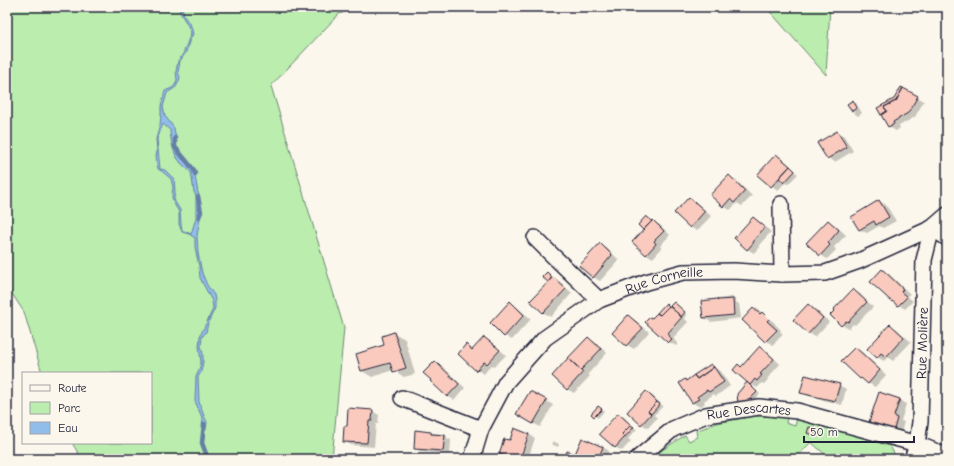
<svg xmlns="http://www.w3.org/2000/svg" width="954" height="466" font-family="'Comic Neue',sans-serif">
<rect width="100%" height="100%" fill="#fbf7ec"/>
<filter id="ink" filterUnits="userSpaceOnUse"><feTurbulence type="fractalNoise" baseFrequency=".025" numOctaves="2"/><feDisplacementMap in="SourceGraphic" scale="8" xChannelSelector="R" yChannelSelector="G"/><feConvolveMatrix kernelMatrix="1 2 1 2 8 2 1 2 1" color-interpolation-filters="sRGB"/></filter>
<g filter="url(#ink)">
<path fill="#baedae" stroke="#6e8874" d="M7,7H359L339,14L271,86L344,328L332,459H82L72,443H151V373H42L24,312L7,286Z
M766,7H830L826,75Z
M754,416L787,417L786,423L795,426L797,418L816,422L890,446L897,459H830L811,442L795,459H653L661,451L685,435L689,441L697,437L696,431L717,423Z"/>
<path fill="#91bdea" stroke="#657fa4" fill-rule="evenodd" d="M179,7H182L184,16L191,26L193,34L189,42L186,52L180,61L178,72L180,77L179,81L176,87L167,93L163,107L165,116L174,128L176,139L174,145L176,151L182,159L194,170L198,193L200,197L199,206L201,212L197,236L198,253L202,273L207,285L214,295L215,300V308L208,323L206,332L202,337L201,346L203,354V362L201,372L198,377L199,402L204,416L207,422L206,430L202,428L203,420L195,401L196,377L199,370L201,362L199,346L200,336L213,309L212,301L200,278L199,266L195,247V238L189,234L182,232L179,224V212L173,202L172,196L173,187L171,179L163,172L158,169L156,156L157,152L156,139L160,125L161,115V106L165,91L172,88L175,85L177,80L176,71L178,61L183,54L191,33L188,26L181,14ZM163,124L170,130C171,142 173,154 181,163C184,167 188,169 191,172L194,192L196,196V218L191,234L182,230L181,224L180,210L175,202L174,198L175,191L174,179L165,170L160,169L157,139Z"/>
<path fill="#0003" d="M901,88L924,101L915,117L899,126L900,128L896,131L889,127L882,114L894,100Z
M853,101L856,103L862,113L858,116L855,114L849,104Z
M837,132L844,136L853,151L835,162L828,158Z
M776,155L783,159L796,171L795,172L798,174L788,184L785,183L778,190L772,186Z
M729,176L736,180L752,196L742,206L737,203L730,210L723,206Z
M689,198L696,202L711,216L697,231L690,227Z
M879,201L886,205L896,221L883,228L879,226L867,233L860,230Z
M647,217L660,225L670,235L660,246L662,248L653,258L646,254L645,230L639,225Z
M753,218L760,222L771,232L759,245L760,246L754,253L747,249Z
M828,221L835,225L846,235L834,247L836,250L827,259L821,255Z
M600,245L607,248L619,260L600,281L593,277Z
M882,270L889,274L910,294L907,296L913,301L905,309L892,301L872,282Z
M547,273L560,282L572,293L551,317L544,313L532,301L549,282L544,277Z
M853,290L860,294L873,307L855,325L853,324L849,329L842,325Z
M732,297L735,299L736,302L739,304L741,318L711,322L704,318L719,300L718,299Z
M510,303L517,307L531,319L512,340L505,336Z
M666,304L670,307L677,305L687,315L684,318L688,322L673,338L675,339L674,340L678,344L676,346L669,342L647,322L652,319Z
M808,305L815,309L829,322L815,337L809,333Z
M756,308L775,323V324L781,330L780,331L783,334L773,345L766,341L743,320Z
M628,316L635,320L649,332L634,349L627,345Z
M890,325L897,329L911,342L893,361L888,357L884,361L877,357Z
M394,333L405,339L415,374L404,377L393,370L372,377L362,371L386,346Z
M485,338L491,342L506,355L494,367L491,365L484,374L477,370L466,346L474,350Z
M588,338L595,342L607,353L588,374L590,376L574,393L567,389L553,376Z
M760,347L767,351L780,364L767,379L768,380L764,384L762,383L757,388L750,384V385L760,394L751,403L742,404L749,382L739,365L742,367Z
M855,348L862,352L886,375L875,387L868,383Z
M947,355V365L944,363Z
M435,362L442,366L465,388L454,400L447,396Z
M711,365L721,372L730,386L716,396L714,394L704,401L705,403L700,407L693,403L680,384L685,380L687,381Z
M839,385L846,389L842,405L808,396L801,392Z
M530,392L553,405L540,427L517,414Z
M647,393L653,396L663,406L654,415L657,418L648,428L642,424Z
M900,400L906,404L901,421L904,422L900,436L876,428Z
M602,409L604,411L598,418L592,414Z
M372,411L379,415L378,424H376L374,447L351,445L344,441L348,427Z
M618,414L625,418L634,428L637,429L628,439L631,441L622,451L615,447Z
M816,430L819,431L818,436L812,434Z
M416,431L444,434L447,436V438L451,440L450,454L422,452L415,448Z
M528,434L535,438L528,459H512L500,453L510,442Z
M553,441L559,444L558,447L551,444Z
M603,447L609,451L606,459H565Z"/>
<g fill="none" stroke-linecap="round" stroke-linejoin="round">
<path stroke="#657fa4" stroke-width="4.5" d="M175,138V147L194,170L195,174
M198,197L201,212L199,217
M204,424L202,443L208,459"/>
</g>
<path fill="#f9cabd" stroke="#22223b" d="M901,87L903,88L896,101L884,107L887,111L881,115L877,108L894,99Z
M903,88L918,96L908,113L893,122L894,124L888,127L881,115L887,111L884,107L896,101Z
M853,100L857,108L852,111L847,104Z
M837,131L847,147L827,159L817,143Z
M776,154L790,166L771,187L757,175Z
M790,166L795,171L784,183L779,178Z
M729,175L745,191L734,203L730,199L723,207L710,195Z
M689,197L705,211L690,228L674,213Z
M879,200L889,217L876,225L874,221L859,230L851,217Z
M646,216L652,221L643,230L638,225Z
M753,217L765,227L753,241L754,242L747,250L734,238Z
M653,220L664,231L654,241L656,244L646,255L632,242Z
M828,220L839,230L828,243L830,245L820,256L806,243Z
M600,243L612,255L593,278L579,266Z
M882,269L903,289L901,292L907,297L898,306L892,301V302L870,282Z
M547,272L552,277L548,282L542,277Z
M553,277L566,289L543,313L530,301Z
M853,289L867,302L848,322L846,321L841,326L830,315L835,310L834,309Z
M717,299L718,300L733,299L734,315L703,318L701,301Z
M510,301L524,315L504,337L490,323Z
M674,302L685,312L681,317L670,306Z
M666,303L669,306L660,315L657,313Z
M808,304L823,318L808,334L793,320Z
M669,306L682,317L667,334L669,335L668,336L672,339L668,343L645,322L650,317L652,318L657,313L660,315Z
M753,308L760,314L762,312L769,319L767,321L777,330L765,342L742,320Z
M628,315L643,328L626,346L612,333Z
M890,324L904,337L886,357L881,353L877,358L867,349Z
M394,332L406,368L393,372L390,363L361,371L356,354L384,345L382,336Z
M484,337L500,350L487,364L484,362L476,371L458,354L466,344L472,350Z
M588,337L601,349L581,370L568,358Z
M760,346L774,359L760,374L762,375L757,381L755,379L750,385L733,370L738,364L741,367Z
M855,347L880,370L868,384L861,378L860,379L841,361Z
M568,358L583,372L567,390L552,376Z
M435,361L459,384L447,397L430,381L431,380L423,373Z
M711,364L714,367L697,379L694,375Z
M714,367L724,382L709,392L707,390L697,397L699,399L692,403L679,383L685,379L686,381L694,375L697,379Z
M805,375L840,384L835,401L800,393Z
M747,382L757,392L747,402L738,403L737,394Z
M530,391L547,400L533,424L516,414Z
M646,391L657,402L648,411L651,414L641,425L627,412Z
M879,392L900,399L894,416L897,418L893,433L868,425Z
M657,402L660,404L651,414L648,411Z
M598,406L602,409L594,417L591,414Z
M348,408L373,410L372,421H369L367,443L343,442L344,426H347Z
M618,413L631,425L622,434L625,437L615,448L599,434Z
M631,425L634,427L625,437L622,434Z
M809,427L816,429L814,435L807,433Z
M514,428L529,434L520,459H515L499,454L504,439L510,440Z
M415,430L431,432V434L445,435L443,451L414,449Z
M582,438L603,447L598,459H595L591,457L590,459H564L567,451L575,454Z"/>
<g fill="none" stroke-linecap="round" stroke-linejoin="round">
<g stroke="#22223b" stroke-width="18">
<g id="street">
<path d="M781,204L782,274"/>
<path d="M932,228L947,238"/>
<path d="M535,238L549,252L599,300"/>
<path d="M402,398L481,429"/>
<path id="s1" d="M472,459L481,429L506,382L545,338L599,300L646,282L683,272L734,271L782,274L825,273L859,261L932,228L947,215"/>
<path id="s2" d="M637,459L673,429L706,415L759,407L797,411L917,444L947,456"/>
<path id="s3" d="M912,459L917,444L920,422L924,260L932,228"/>
</g>
</g>
<use href="#street" stroke="#fbf7ec" stroke-width="15"/>
</g>
</g>
<g text-anchor="middle" dominant-baseline="central" stroke-width="4" stroke-linejoin="round" paint-order="stroke">
<g font-size="14" fill="#22223b" stroke="#fbf7ec">
<text stroke="none"><textPath href="#s1" startOffset="278">Rue Corneille</textPath></text>
<text stroke="none"><textPath href="#s3" startOffset="117">Rue Molière</textPath></text>
<text stroke="none"><textPath href="#s2" startOffset="126">Rue Descartes</textPath></text>
</g>
</g>
<rect width="954" height="466" fill="none" stroke="#fbf7ec" stroke-width="24"/>
<rect x="12" y="12" width="930" height="442" fill="none" stroke="#22223b" stroke-width="1.5" filter="url(#ink)"/>
<rect x="22" y="372" width="130" height="72" fill="#fbf7ec" stroke="#a4a2a5"/>
<rect x="30" y="385" width="20" height="6" fill="#fbf7ec" stroke="#a4a2a5"/>
<text x="58" y="392" font-size="12" fill="#22223b">Route</text>
<rect x="30" y="402" width="20" height="12" fill="#baedae" stroke="#a4a2a5"/>
<text x="58" y="412" font-size="12" fill="#22223b">Parc</text>
<rect x="30" y="422" width="20" height="12" fill="#91bdea" stroke="#a4a2a5"/>
<text x="58" y="432" font-size="12" fill="#22223b">Eau</text>
<path d="M804 436v6h110v-6" fill="none" stroke="#22223b" stroke-width="2"/>
<text x="810" y="436" font-size="12" fill="#22223b" stroke="#fbf7ec" stroke-width="3" paint-order="stroke">50 m</text>
</svg>
